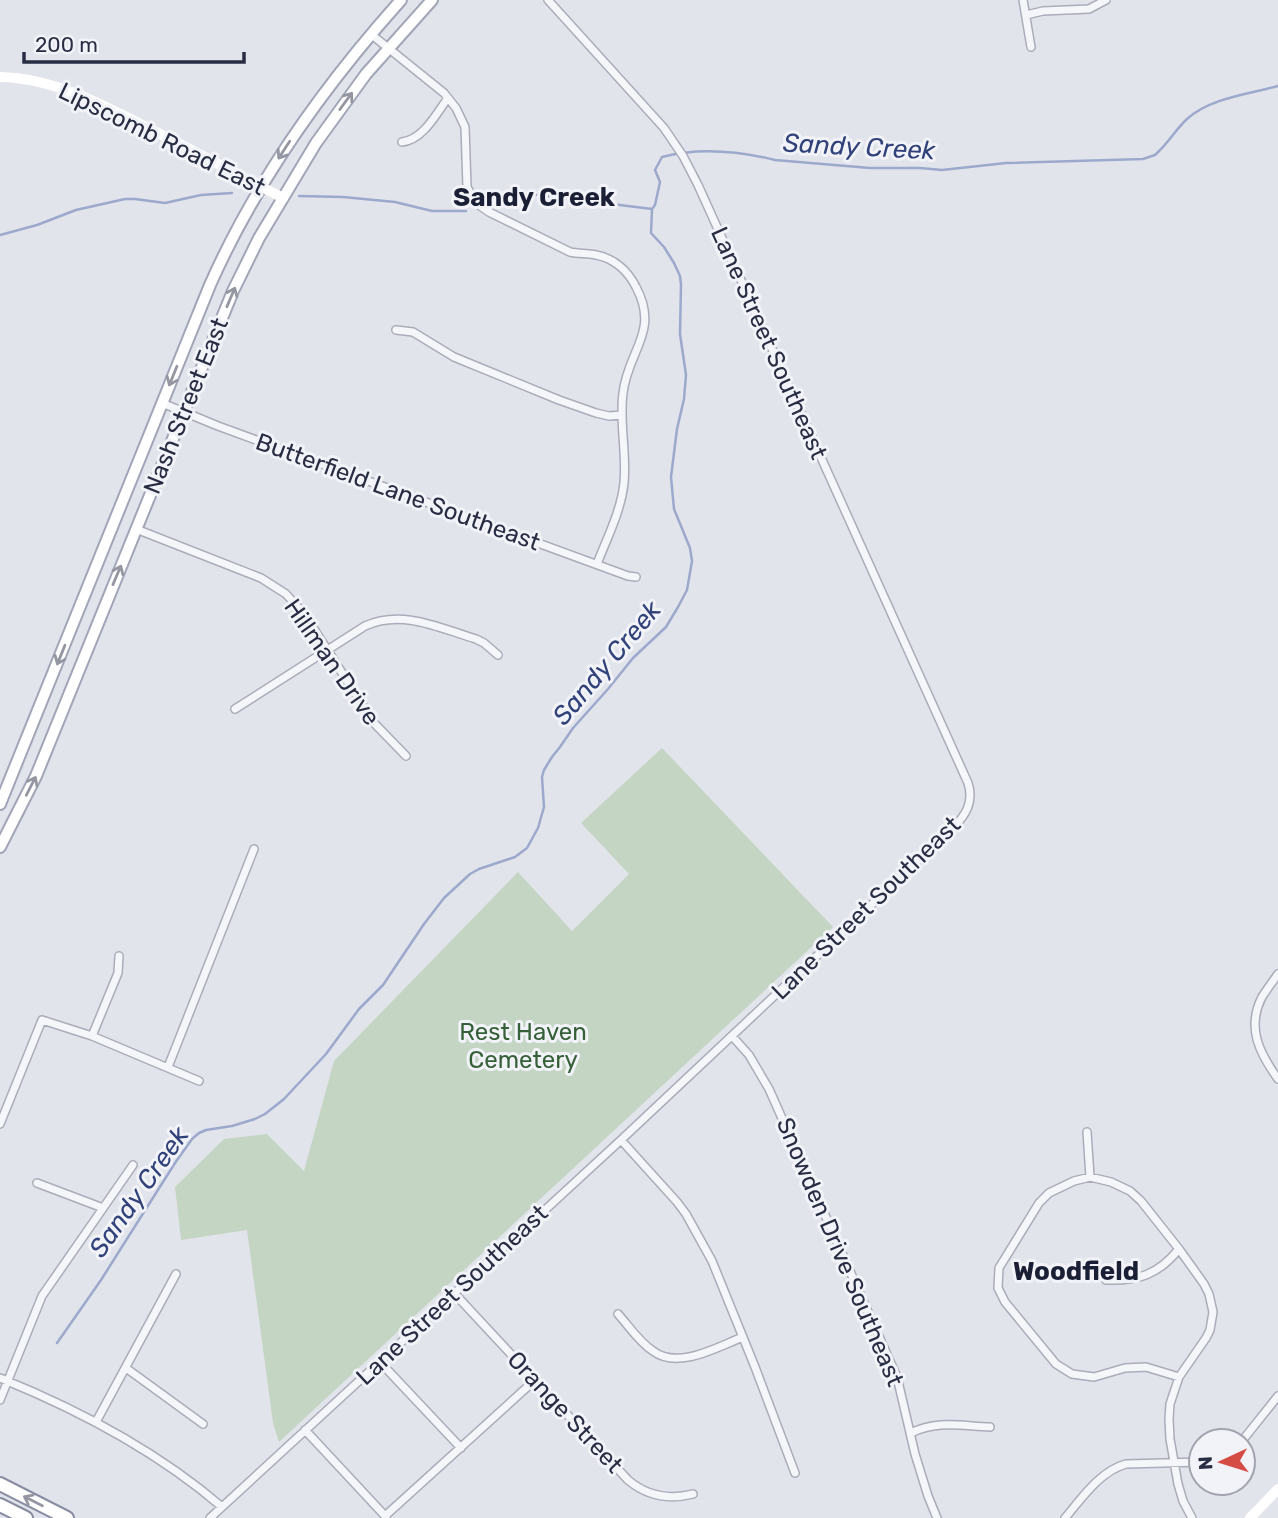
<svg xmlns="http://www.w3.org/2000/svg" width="1278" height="1518" font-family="Rubik,sans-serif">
<rect width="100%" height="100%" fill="#e2e4eb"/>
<path fill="#c4d5c3" d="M662,748L833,927L279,1442L273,1423L247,1230L181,1240L175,1187L224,1139L267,1134L304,1171L334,1061L518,872L572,931L629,874L581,823Z"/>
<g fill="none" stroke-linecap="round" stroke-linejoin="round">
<path stroke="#9ca9cc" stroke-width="2.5" d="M299,196L343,197L395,202L432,211H466
M486,205L523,193L652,209
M0,235L37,225L76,210L125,199H135L165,203L201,195L232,193
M57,1343L101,1280L175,1163L192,1139L199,1133L206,1130L232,1126L255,1119L265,1114L284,1099L326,1054L359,1009L383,985L424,924L444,898L470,874L479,869L515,857L527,848L538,828L544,807L542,777L544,770L552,757L560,747L573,728L608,689L633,658L666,627L678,607L687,590L692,561L690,548L674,509L671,477L677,429L684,399L686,375L680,334L681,285L680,276L674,263L664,247L651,233L652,209L655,205L660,182L655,170L662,157C700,147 738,151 775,160L870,168H920L942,170L1006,163L1143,159L1155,155L1158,152C1169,142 1176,129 1187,119C1210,98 1249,94 1278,86"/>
<g stroke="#aaadb9" stroke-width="10">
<path id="street" d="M1023,0L1031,47
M1026,15L1043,11L1089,9L1106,0
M372,35L444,93L456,108L465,127L467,187L476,203L489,212L570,252C579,254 587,253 596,255C614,258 628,271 636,287C660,332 628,350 623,393C619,423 627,453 624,483C621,511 607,538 597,564
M402,142C423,140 436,114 448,98
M396,330L413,332L454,357L559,400L596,413L609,416L622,415
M162,403L218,426L628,576L636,577
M136,529L261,578L286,594L305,615L374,723L406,756
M235,709L365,626C403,609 439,628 476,639L484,643L498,655
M1278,974C1273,981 1267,989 1262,997C1246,1028 1260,1054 1278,1079
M92,1036L118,973L119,956
M732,1036L749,1055L769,1089L897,1377L915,1454L928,1496L937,1518
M168,1067L254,849
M0,1124L42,1020L92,1036L199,1081
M1087,1132L1090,1177
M621,1140L677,1202L686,1214L712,1261L755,1367L795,1473
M37,1183L103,1208
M1106,1280C1138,1281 1158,1275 1179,1249
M454,1293L628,1480C647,1496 669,1500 693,1494
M618,1314C629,1326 639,1342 653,1351C678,1370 717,1347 743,1337
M380,1362L461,1448
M126,1368L203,1424
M1179,1377L1146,1367L1125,1368L1094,1377L1072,1374L1056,1364L1005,1302L998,1288L999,1268L1039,1203L1049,1193L1074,1181L1090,1177L1111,1182L1130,1191L1141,1201L1179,1249L1204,1284L1209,1294L1213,1312L1210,1330L1206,1338L1179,1377L1170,1404L1169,1419L1170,1439L1178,1484L1183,1501L1192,1518
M0,1378C79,1410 157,1451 222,1507
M0,1400L42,1296L133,1165
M96,1422L176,1274
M305,1430L386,1517
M911,1433C937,1420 961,1426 990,1427
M1242,1441L1278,1396
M385,1516L535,1380
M210,1518L621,1140L953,828C966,815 974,802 968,783L698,185L683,156L664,128L548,0
M1065,1518C1082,1498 1100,1471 1126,1464L1201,1462"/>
</g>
<g stroke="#a1a5b7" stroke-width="14">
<path id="primary" d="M0,804L210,285C257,179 324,86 401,0
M0,847L36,776L233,291L259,238L316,143L366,74L432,0"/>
</g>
<g stroke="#898da3" stroke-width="16">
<path id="highway" d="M0,1484L67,1518
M0,1505L26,1518"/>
</g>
<use href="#street" stroke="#f5f6f9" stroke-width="7"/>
<path stroke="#fff" stroke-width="10" d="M0,77C54,78 103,105 150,129C195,151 238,175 283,198
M1250,1518L1278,1489"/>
<use href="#primary" stroke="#fff" stroke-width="10"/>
<use href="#highway" stroke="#fff" stroke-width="12"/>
</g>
<defs><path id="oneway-shaft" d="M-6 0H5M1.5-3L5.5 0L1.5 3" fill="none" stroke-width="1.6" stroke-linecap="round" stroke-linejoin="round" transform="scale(1.75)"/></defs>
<g stroke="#9496a2">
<use href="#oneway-shaft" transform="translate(346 101) rotate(-54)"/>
<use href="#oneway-shaft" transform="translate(284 150) rotate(123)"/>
<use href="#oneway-shaft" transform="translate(231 297) rotate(-67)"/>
<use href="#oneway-shaft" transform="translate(173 376) rotate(112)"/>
<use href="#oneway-shaft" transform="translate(117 575) rotate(-67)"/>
<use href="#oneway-shaft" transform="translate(61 655) rotate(112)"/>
<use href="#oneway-shaft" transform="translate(31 786) rotate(-63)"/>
<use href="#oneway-shaft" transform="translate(33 1501) rotate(-153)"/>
</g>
<g text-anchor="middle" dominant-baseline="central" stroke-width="6" stroke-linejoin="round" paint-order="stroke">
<g font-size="24" fill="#292d44" stroke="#f2f3f8">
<text transform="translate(162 139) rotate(26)">Lipscomb Road East</text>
<text transform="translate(769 343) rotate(66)">Lane Street Southeast</text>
<text transform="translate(186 406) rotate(-68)">Nash Street East</text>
<text transform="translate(398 492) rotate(20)">Butterfield Lane Southeast</text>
<text transform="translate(332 662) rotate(55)">Hillman Drive</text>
<text transform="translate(866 908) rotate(-44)">Lane Street Southeast</text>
<text transform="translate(840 1252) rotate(67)">Snowden Drive Southeast</text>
<text transform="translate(452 1295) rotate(-43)">Lane Street Southeast</text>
<text transform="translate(565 1412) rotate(47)">Orange Street</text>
</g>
<g font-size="24" fill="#366037" stroke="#f2f3f8">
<text x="523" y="1032">Rest Haven<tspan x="523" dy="28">Cemetery</tspan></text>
</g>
<g font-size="26" font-style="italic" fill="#31427a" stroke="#f2f3f8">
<text transform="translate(859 147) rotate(3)">Sandy Creek</text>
<text transform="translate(607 663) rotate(-50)">Sandy Creek</text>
<text transform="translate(139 1192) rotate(-55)">Sandy Creek</text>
</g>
<g font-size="26" font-weight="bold" fill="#1b1f35" stroke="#f2f3f8">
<text x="534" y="197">Sandy Creek</text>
<text x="1076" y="1271">Woodfield</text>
</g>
</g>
<g transform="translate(1222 1462) rotate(266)"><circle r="33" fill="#f2f3f8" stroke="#a2a4b0" stroke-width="2"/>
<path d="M0-5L12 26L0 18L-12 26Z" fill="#d44c43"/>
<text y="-10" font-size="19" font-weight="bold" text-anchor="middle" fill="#292d44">N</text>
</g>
<path d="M24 52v10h220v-10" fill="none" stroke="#292d44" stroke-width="3.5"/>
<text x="35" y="52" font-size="21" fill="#292d44" stroke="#f2f3f8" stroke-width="5" paint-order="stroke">200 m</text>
</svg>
